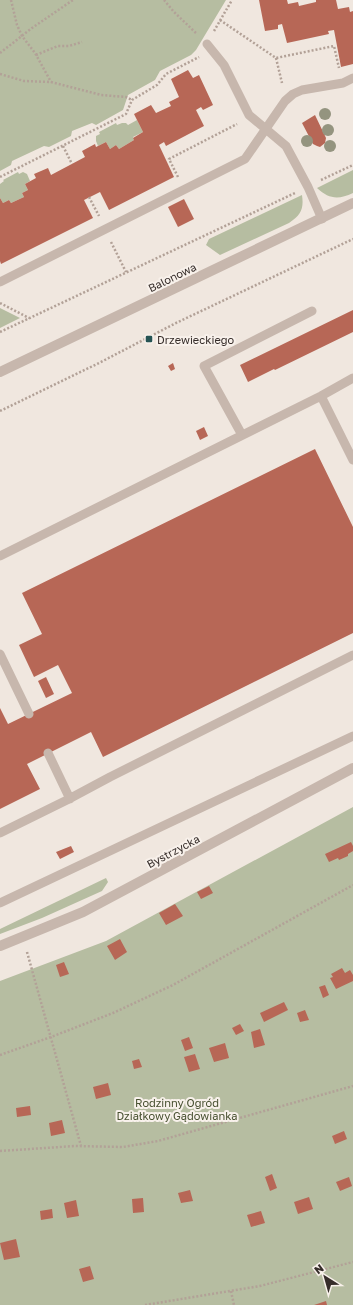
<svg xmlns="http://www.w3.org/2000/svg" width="353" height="1305" font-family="'Golos Text',sans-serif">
<rect width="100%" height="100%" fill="#f0e7df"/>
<path fill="#b6bda1" d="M0,0H226L196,50L191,55L160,71L155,80L128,95L123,110L96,125L92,123L72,131L71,136L49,147L44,146L12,161L11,165L0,171Z
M137,120L143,132L133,137L134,140L119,149L116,145L110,149L106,142L98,146L96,141V136L100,134L99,132L116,123L117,125L122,123H126L128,125Z
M353,170V193C338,200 329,199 317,188Z
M18,172L19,174L23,172L27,174L30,181L25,184L28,190L22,193L24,197L11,203L9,200L3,203L0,198V184L4,181L3,180Z
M302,195C304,209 301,215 289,223L220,255L206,245L209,239Z
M0,308L20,318L0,328Z
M353,807V1305H0V981L106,941Z
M106,878L108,882L102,891L42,918L0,934V929Z"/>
<path fill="#b76756" d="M259,0H287L288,4L298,2L299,6L316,2V0H336L338,9L349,7L350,12L353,11V64L341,67L334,30L328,31L329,34L287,43L282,24L278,25V29L265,31Z
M188,70L193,78L199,75L213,105L203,110L201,107L196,110L204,126L166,146L164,142L159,145L174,177L109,210L100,192L84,200L93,218L1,264L0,261V198L3,203L9,200L11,203L24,197L22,193L28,190L25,184L36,178L34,174L48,168L51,175L85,157L82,151L95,144L96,147L106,142L110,149L116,145L119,149L134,140L133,138L143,132L134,114L151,105L156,113L171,106L169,102L179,97L171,79Z
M315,115L326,138L325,143L320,147L317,146L313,144L302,123Z
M184,199L194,219L178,227L168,207Z
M353,310V332L275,370L274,369L248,382L240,365Z
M173,363L175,369L171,371L168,366Z
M204,427L208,436L200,440L196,431Z
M315,449L353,527V633L103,757L91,732L27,764L40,789L0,809V708L8,724L72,693L58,665L34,677L19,645L42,634L22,593Z
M46,677L54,694L46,698L38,681Z
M351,842L353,846V851L348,854V856L339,860L338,858L329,862L325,854Z
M71,846L74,852L60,859L56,852Z
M209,886L213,893L201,899L197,892Z
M175,904L183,916L166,925L159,913Z
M120,939L127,952L115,960L107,946Z
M64,962L69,974L60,977L56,965Z
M342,968L345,973L350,970L353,975V981L336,989L330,978L333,977L331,974Z
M325,985L329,995L323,998L319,987Z
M284,1002L288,1010L264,1022L260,1013Z
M305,1010L309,1020L300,1022L297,1013Z
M240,1024L244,1031L236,1035L232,1028Z
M260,1029L265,1045L254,1048L251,1032Z
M189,1037L193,1048L185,1051L181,1040Z
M225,1043L229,1058L214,1062L209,1048Z
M195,1054L200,1069L189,1072L184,1057Z
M139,1059L142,1067L134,1069L132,1061Z
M108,1083L111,1095L96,1099L93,1087Z
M30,1106L31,1115L17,1117L16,1108Z
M62,1120L65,1133L51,1136L49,1123Z
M344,1131L347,1139L335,1144L332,1136Z
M272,1174L277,1188L270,1191L265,1177Z
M349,1177L352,1186L340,1191L336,1182Z
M190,1190L193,1201L181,1203L178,1193Z
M309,1197L313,1209L298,1214L294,1202Z
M143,1198L144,1212L133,1213L132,1199Z
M76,1200L79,1216L67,1218L64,1203Z
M52,1209L53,1218L41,1220L40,1211Z
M261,1211L265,1223L251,1227L247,1215Z
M16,1239L20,1257L4,1260L0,1243Z
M90,1266L94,1279L83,1282L79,1269Z
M326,1301L327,1305H314Z"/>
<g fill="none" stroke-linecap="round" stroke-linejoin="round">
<path stroke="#b2a197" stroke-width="2.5" stroke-dasharray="2 2" stroke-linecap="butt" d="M11,0L17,25L22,36L35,53L51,82
M164,0L174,12L197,34
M220,20L276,58L334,46L339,68
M214,31L232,0
M0,53L32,28L73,0
M36,55L58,46H69L82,42
M276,58L282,83
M0,74L24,81L51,82L101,95L126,97L132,100
M63,146L72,164
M0,177L126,114L132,100L157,85L166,74L199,57
M178,177L169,159L237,124
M321,180L353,165
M89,197L99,216
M111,242L126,272
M0,303L29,318
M0,332L295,193
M0,411L99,363L176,323L353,239
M27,952L81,1146
M0,1055L51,1037L113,1013L173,985L353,885
M0,1151L75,1146L123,1147L158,1141L353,1086
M231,1291L234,1305
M145,1305L260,1286L353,1262"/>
<path stroke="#c7b7ad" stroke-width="9" d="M207,44L224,65L249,115L286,146L308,187L322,219
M0,282L245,159L285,101L293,94L302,90L343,83L353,78
M321,396L353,460
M242,435L204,366L312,311
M0,556L321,396L353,378
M0,654L29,714
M48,753L70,799
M0,833L67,800L110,777L353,655
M0,903L353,736"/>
<path stroke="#c7b7ad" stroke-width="10" d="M0,372L353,203
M0,946L83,912L353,768"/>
</g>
<g fill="#94947f">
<circle cx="325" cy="114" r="6"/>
<circle cx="328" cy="130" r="6"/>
<circle cx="307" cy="141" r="6"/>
<circle cx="330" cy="146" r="6"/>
</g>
<rect fill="#255353" stroke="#f8f1eb" stroke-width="1.5" x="145" y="335" width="8" height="8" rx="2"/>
<g text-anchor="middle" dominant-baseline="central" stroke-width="4" stroke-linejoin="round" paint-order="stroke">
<g font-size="11" fill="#362d2a" stroke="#f8f1eb">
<text transform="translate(172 277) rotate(-26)">Balonowa</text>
<text transform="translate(173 851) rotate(-28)">Bystrzycka</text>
</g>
<g font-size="11" fill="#362d2a" stroke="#f8f1eb" text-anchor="start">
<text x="157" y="339">Drzewieckiego</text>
</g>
<g font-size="11" fill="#485131" stroke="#f8f1eb">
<text x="177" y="1102">Rodzinny Ogród<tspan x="177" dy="13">Działkowy Gądowianka</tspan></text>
</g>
</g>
<g transform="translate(325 1277) rotate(323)" stroke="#f8f1eb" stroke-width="3" paint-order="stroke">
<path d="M0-3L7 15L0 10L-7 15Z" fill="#362d2a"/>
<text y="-6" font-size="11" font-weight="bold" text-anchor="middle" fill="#362d2a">N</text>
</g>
</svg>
